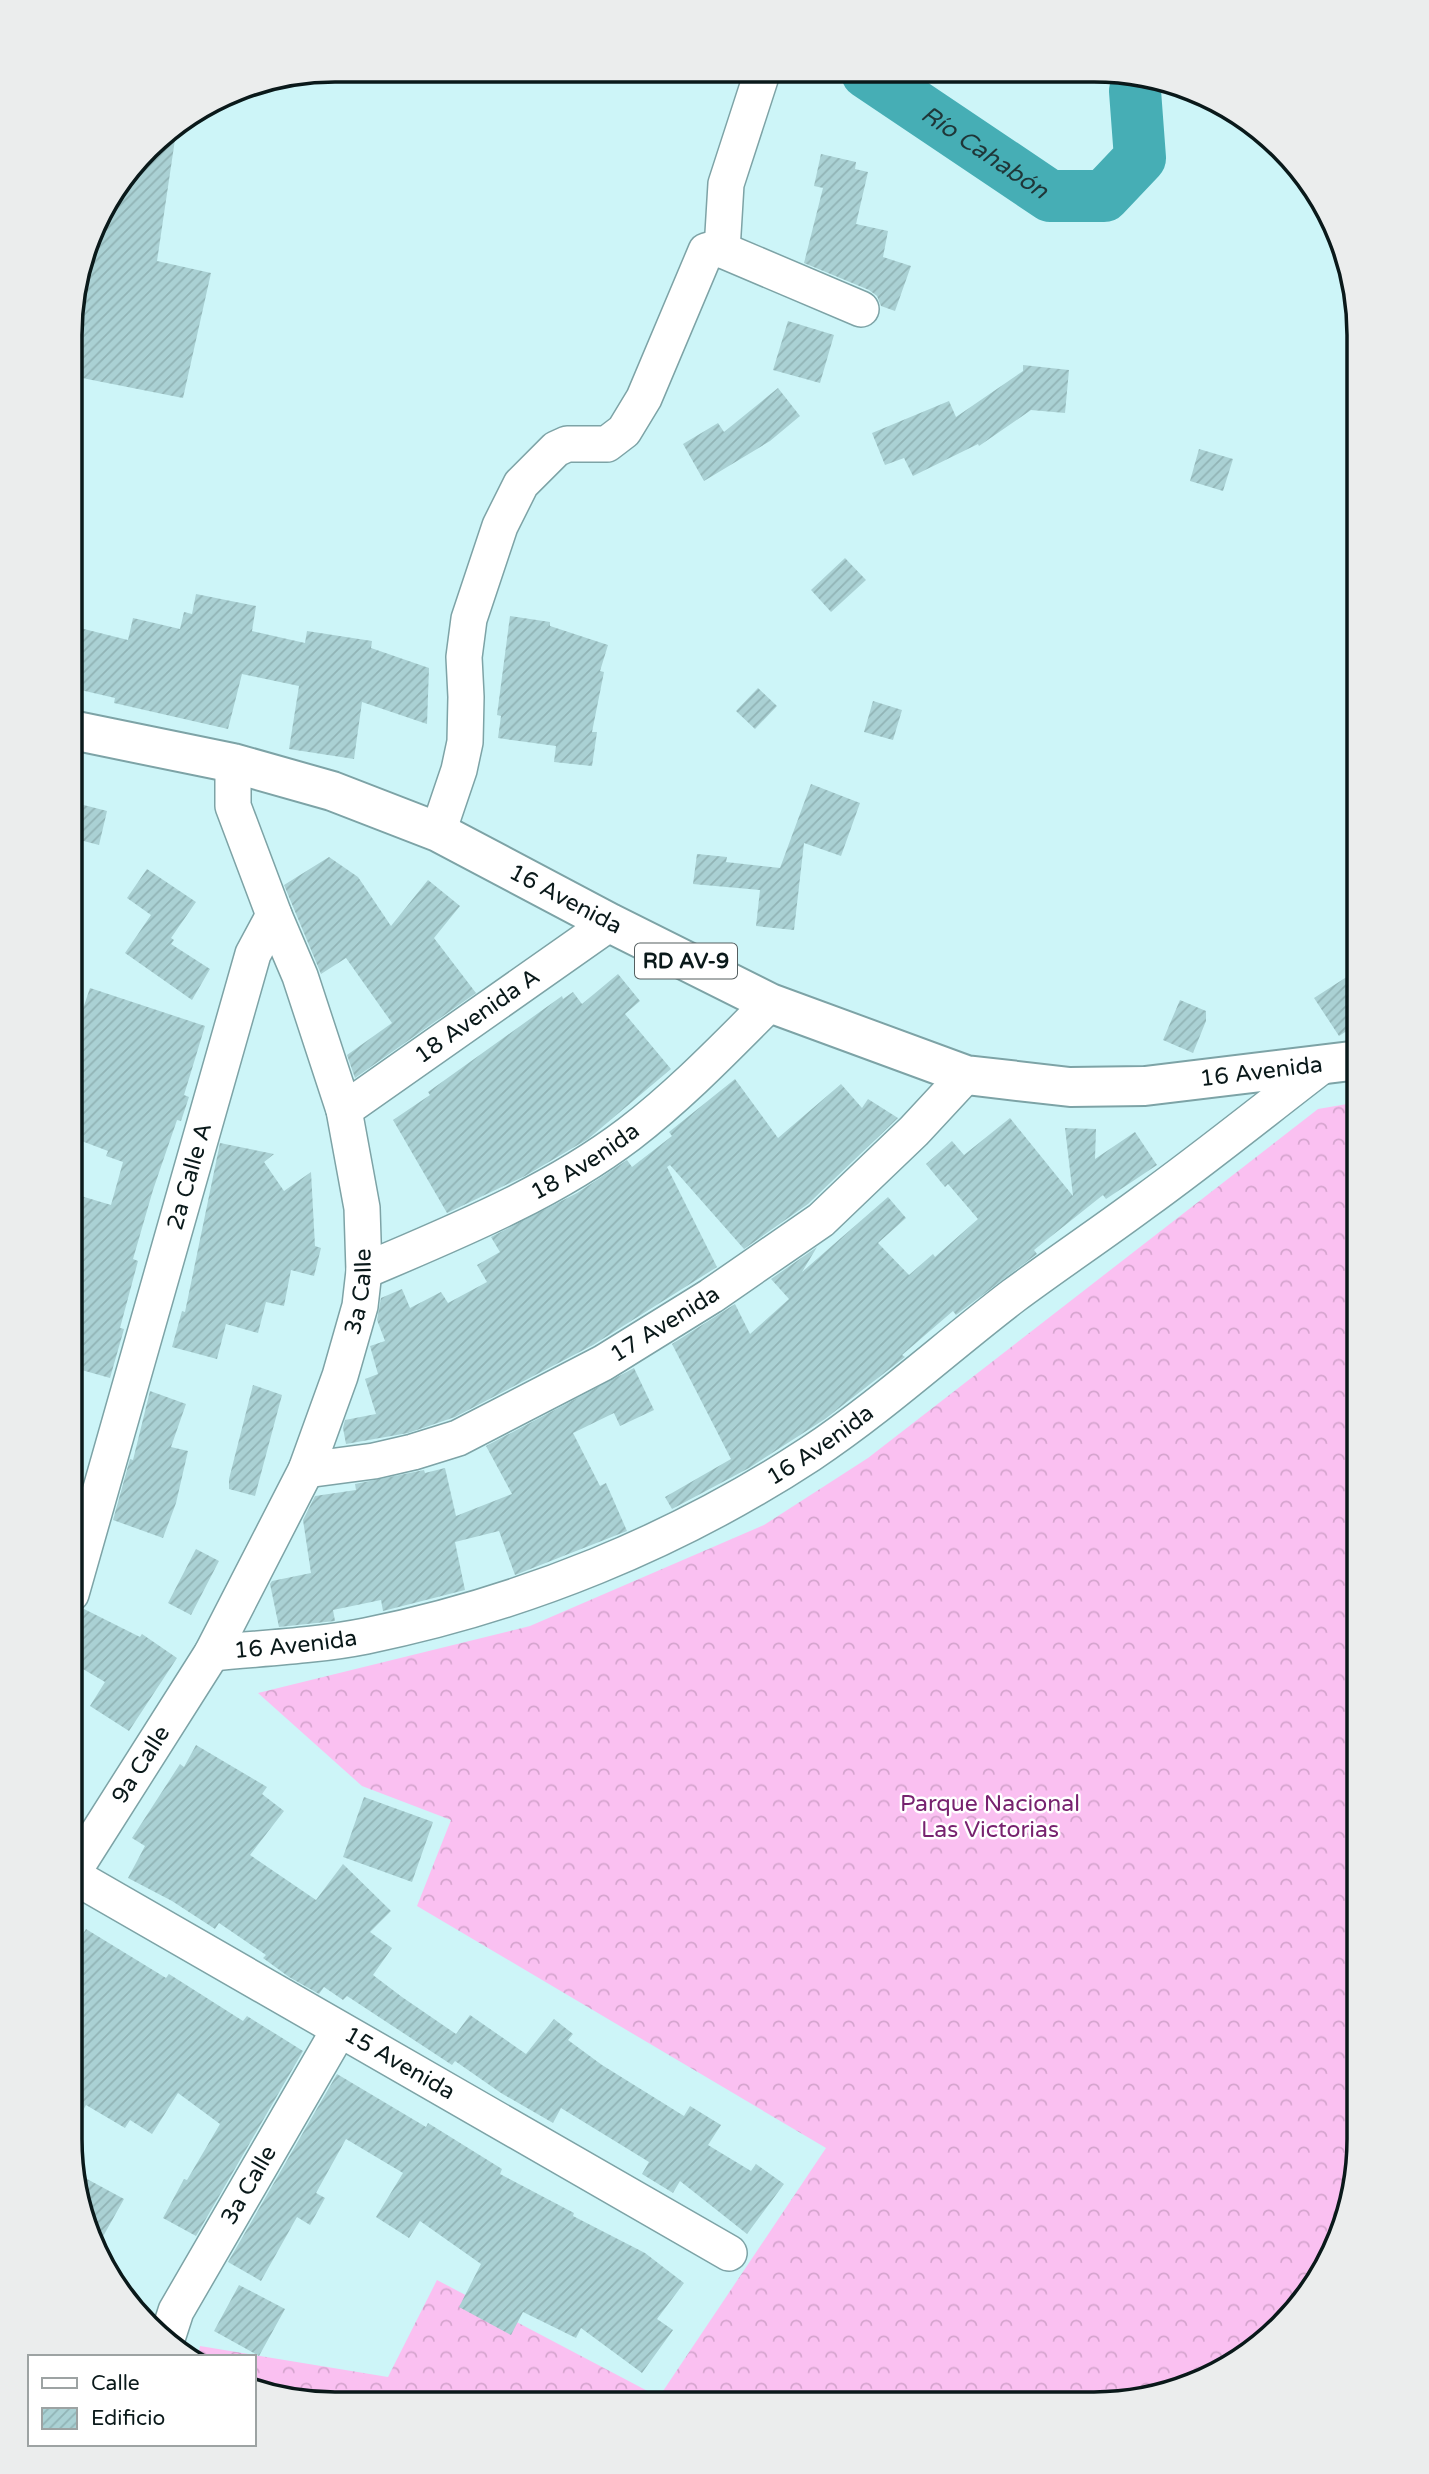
<svg xmlns="http://www.w3.org/2000/svg" width="1429" height="2474" font-family="'Varela Round',sans-serif">
<defs>
<pattern id="forest-crowns" width="20" height="18" patternUnits="userSpaceOnUse" patternTransform="scale(1.75)"><rect width="20" height="18" fill="#fac0f1"/><path d="M2 6a3 3 0 1 1 6 0M12 15a3 3 0 1 1 6 0" fill="none" stroke="#d5a4ce"/></pattern>
<pattern id="building-hatch" width="6" height="6" patternUnits="userSpaceOnUse" patternTransform="scale(1.75)"><rect width="6" height="6" fill="#aad1d4"/><path d="M-1 1l2-2M0 6l6-6M5 7l2-2" fill="none" stroke="#91b3b5"/></pattern>
</defs>
<rect width="100%" height="100%" fill="#cdf5f8"/>
<path fill="url(#forest-crowns)" d="M1359,1102L1358,2157L1339,2240L1304,2301L1241,2359L1179,2390L1094,2404L300,2402L254,2389V2357H198L200,2346L388,2377L437,2280L659,2397L826,2148L417,1906L451,1820L362,1786L258,1693L530,1626L764,1525L868,1458L1318,1109Z"/>
<g fill="none" stroke-linecap="round" stroke-linejoin="round">
<path stroke="#46aeb5" stroke-width="52" id="s1" d="M867,73L1050,196H1104L1140,158L1135,91L1139,75"/>
</g>
<path fill="url(#building-hatch)" d="M177,126L157,261L211,273L183,398L72,376V301L98,218L160,136Z
M821,154L856,162L855,169L868,172L856,224L888,231L883,257L911,266L895,311L881,306L877,296L869,290L804,263L823,188L814,186Z
M788,321L834,335L820,383L773,370Z
M1023,365L1069,370L1065,413L1031,410L979,446L978,444L913,476L904,458L885,465L872,433L949,401L956,417L1023,371Z
M778,388L800,416L770,441L704,481L683,444L718,423L724,432Z
M1199,449L1233,459L1223,491L1190,481Z
M845,558L866,580L831,612L811,590Z
M196,594L256,606L252,631L305,643L307,631L372,641L371,648L429,668L427,724L362,702L354,759L289,749L299,686L242,674L228,729L114,703L115,698L72,688V626L128,640L133,618L180,629L184,612L192,614Z
M510,616L550,622V626L608,645L600,671L604,672L592,732H597L592,766L554,762L556,746L498,738L501,716L497,715Z
M758,688L777,706L755,729L736,711Z
M873,701L902,710L893,740L864,732Z
M811,784L860,803L841,856L804,843L794,930L756,926L760,890L693,884L697,854L727,857L726,862L780,868Z
M72,802L107,811L99,845L72,838Z
M329,857L358,877L391,926L428,880L460,906L434,938L476,993L355,1078L347,1055L392,1023L346,958L321,974L284,885Z
M147,869L196,902L171,938L174,940L171,944L210,969L192,1000L125,953L151,915L127,898Z
M1359,969V1023L1339,1036L1314,998Z
M618,974L640,1001L625,1014L671,1069L588,1139L525,1176L447,1213L393,1120L430,1095L428,1092L562,996L563,999L573,992L582,1004Z
M90,988L205,1026L184,1095L189,1097L181,1121L177,1120L153,1190L133,1259L138,1261L120,1328L124,1329L110,1378L71,1367V1193L111,1205L123,1162L106,1156L108,1151L71,1137V1110L84,1078L71,1075V1044Z
M1180,1000L1206,1011V1021L1193,1053L1163,1040Z
M735,1079L778,1138L841,1084L862,1108L868,1099L898,1118L808,1204L744,1249L670,1165L667,1167L717,1267L593,1345L455,1417L408,1433L346,1444L343,1428L345,1420L376,1414L365,1379L378,1374L370,1346L385,1341L377,1320L381,1298L402,1289L410,1308L441,1292L448,1303L487,1282L477,1265L500,1252L491,1237L577,1193L627,1160L632,1167L672,1136L669,1132Z
M1010,1118L1073,1196L1065,1128L1096,1129L1095,1159L1135,1132L1157,1165L1106,1199L1103,1195L1034,1250L1037,1254L956,1315L953,1311L902,1355L905,1357L825,1419L749,1468L672,1509L665,1497L731,1459L672,1344L735,1304L750,1334L789,1299L771,1279L817,1247L802,1272L888,1197L906,1218L878,1243L909,1275L933,1254L935,1257L978,1219L948,1184L945,1187L926,1164L952,1141L964,1155Z
M220,1143L274,1154L264,1162L284,1191L311,1172L315,1246L321,1248L314,1276L291,1270L284,1306L266,1302L258,1333L226,1324L217,1359L172,1347L182,1311L185,1312Z
M634,1368L654,1410L620,1426L614,1413L573,1433L600,1486L606,1483L627,1531L515,1575L499,1531L455,1542L465,1590L383,1611L381,1600L333,1610L335,1621L279,1627L270,1584L272,1581L311,1573L303,1520L315,1496L356,1490L355,1484L424,1470L425,1473L445,1468L456,1516L512,1494L486,1446Z
M253,1385L282,1395L255,1496L229,1489V1479Z
M150,1391L186,1404L171,1447L188,1451L176,1503L163,1538L113,1520L130,1459L133,1460Z
M196,1549L219,1561L191,1615L168,1603Z
M84,1609L140,1637L142,1634L177,1658L129,1731L90,1706L105,1682L71,1662V1642L79,1612Z
M196,1745L267,1787L262,1794L284,1811L250,1855L316,1900L343,1864L391,1911L370,1932L392,1948L373,1975L402,1997L456,2034L470,2015L526,2054L554,2019L573,2034L568,2040L602,2065L684,2116L690,2106L721,2125L708,2145L751,2171L756,2164L784,2184L747,2234L680,2181L673,2193L642,2174L649,2162L561,2108L553,2123L501,2093L455,2061L452,2065L347,1996L343,2000L324,1987L319,1994L289,1977L263,1958L266,1955L219,1923L215,1929L172,1901L128,1878L145,1846L132,1838L180,1764L184,1767Z
M364,1797L433,1822L412,1882L343,1857Z
M86,1929L166,1978L169,1974L243,2021L247,2016L303,2051L196,2236L163,2218L184,2179L187,2180L220,2124L178,2093L152,2134L130,2120L125,2128L86,2105L70,2134V1956Z
M337,2074L426,2127L428,2123L502,2169L500,2174L574,2213L573,2216L645,2253L684,2283L657,2319L673,2330L642,2373L581,2328L576,2338L523,2312L511,2335L459,2307L481,2264L420,2221L409,2238L376,2217L403,2173L346,2139L316,2193L325,2198L310,2225L297,2217L261,2281L228,2262Z
M76,2173L124,2199L96,2249L84,2224Z
M239,2285L285,2309L259,2356L214,2331Z"/>
<g fill="none" stroke-linecap="round" stroke-linejoin="round">
<g stroke="#7da3a6" stroke-width="38">
<g id="minor">
<path d="M722,250L726,184L762,73"/>
<path d="M438,832L459,770L465,742L466,697L464,657L469,619L500,526L521,484L556,449L567,444H607L624,431L644,398L706,251L716,248L722,250L861,309"/>
<path id="s2" d="M344,1110L610,923"/>
<path id="s3" d="M364,1271C455,1232 550,1194 629,1134C680,1095 725,1048 770,1003"/>
<path id="s4" d="M306,1470L374,1461L413,1452L458,1438L603,1363L711,1296L821,1220L914,1131L966,1075"/>
<path id="s5" d="M71,1594L253,954L274,915"/>
<path id="s6" d="M212,1653C263,1648 316,1646 366,1636C523,1604 676,1542 810,1454C882,1406 945,1348 1013,1296C1056,1264 1101,1234 1144,1202C1205,1158 1263,1111 1323,1065"/>
<path id="s7" d="M70,1874L729,2253"/>
<path id="s8" d="M70,1877L212,1653L306,1470L340,1376L360,1306L364,1271L362,1208L344,1110L300,976L274,915L233,806V763"/>
<path id="s9" d="M166,2342L176,2311L339,2030"/>
</g>
</g>
<g stroke="#7da3a6" stroke-width="42">
<g id="major">
<path id="s10" d="M72,730L233,763L332,791L438,832L610,923L770,1003L966,1075L1070,1087L1145,1086L1359,1060"/>
</g>
</g>
<use href="#minor" stroke="#fff" stroke-width="35"/>
<use href="#major" stroke="#fff" stroke-width="38"/>
</g>
<g text-anchor="middle" dominant-baseline="central" stroke-width="5" stroke-linejoin="round" paint-order="stroke">
<rect fill="#fff" stroke="#545e5f" stroke-width="2" x="635" y="943.5" width="102" height="35" rx="5"/>
<g font-size="21" font-weight="bold" fill="#0a191a">
<text x="686" y="961">RD AV-9</text>
</g>
<g font-size="23" fill="#0a191a" stroke="#fff">
<text stroke="none"><textPath href="#s10" startOffset="525">16 Avenida</textPath></text>
<text stroke="none"><textPath href="#s2" startOffset="163">18 Avenida A</textPath></text>
<text stroke="none"><textPath href="#s10" startOffset="1260">16 Avenida</textPath></text>
<text stroke="none"><textPath href="#s3" startOffset="247">18 Avenida</textPath></text>
<text stroke="none"><textPath href="#s5" startOffset="434">2a Calle A</textPath></text>
<text stroke="none"><textPath href="#s8" startOffset="658">3a Calle</textPath></text>
<text stroke="none"><textPath href="#s4" startOffset="392">17 Avenida</textPath></text>
<text stroke="none"><textPath href="#s6" startOffset="651">16 Avenida</textPath></text>
<text stroke="none"><textPath href="#s6" startOffset="84">16 Avenida</textPath></text>
<text stroke="none"><textPath href="#s8" startOffset="133">9a Calle</textPath></text>
<text stroke="none"><textPath href="#s7" startOffset="380">15 Avenida</textPath></text>
<text stroke="none"><textPath href="#s9" startOffset="178">3a Calle</textPath></text>
</g>
<g font-size="23" fill="#77226f" stroke="#fff">
<text x="990" y="1804">Parque Nacional<tspan x="990" dy="26">Las Victorias</tspan></text>
</g>
<g font-size="24" font-style="italic" fill="#1f3638" stroke="#fff">
<text stroke="none"><textPath href="#s1" startOffset="142">Río Cahabón</textPath></text>
</g>
</g>
<path d="M0 0H1429V2474H0ZM335 82H1094A253 253 0 0 1 1347 335V2139A253 253 0 0 1 1094 2392H335A253 253 0 0 1 82 2139V335A253 253 0 0 1 335 82Z" fill="#ebeded" fill-rule="evenodd"/>
<path fill="none" stroke="#0a191a" stroke-width="3.5" d="M335 82H1094A253 253 0 0 1 1347 335V2139A253 253 0 0 1 1094 2392H335A253 253 0 0 1 82 2139V335A253 253 0 0 1 335 82Z"/>
<rect x="28" y="2355" width="228" height="91" fill="#ffffff" stroke="#9da3a3" stroke-width="2"/>
<rect x="42" y="2378" width="35" height="10" fill="#ffffff" stroke="#9da3a3" stroke-width="2"/>
<text x="91" y="2390" font-size="21" fill="#0a191a">Calle</text>
<rect x="42" y="2408" width="35" height="21" fill="url(#building-hatch)" stroke="#9da3a3" stroke-width="2"/>
<text x="91" y="2425" font-size="21" fill="#0a191a">Edificio</text>
</svg>
